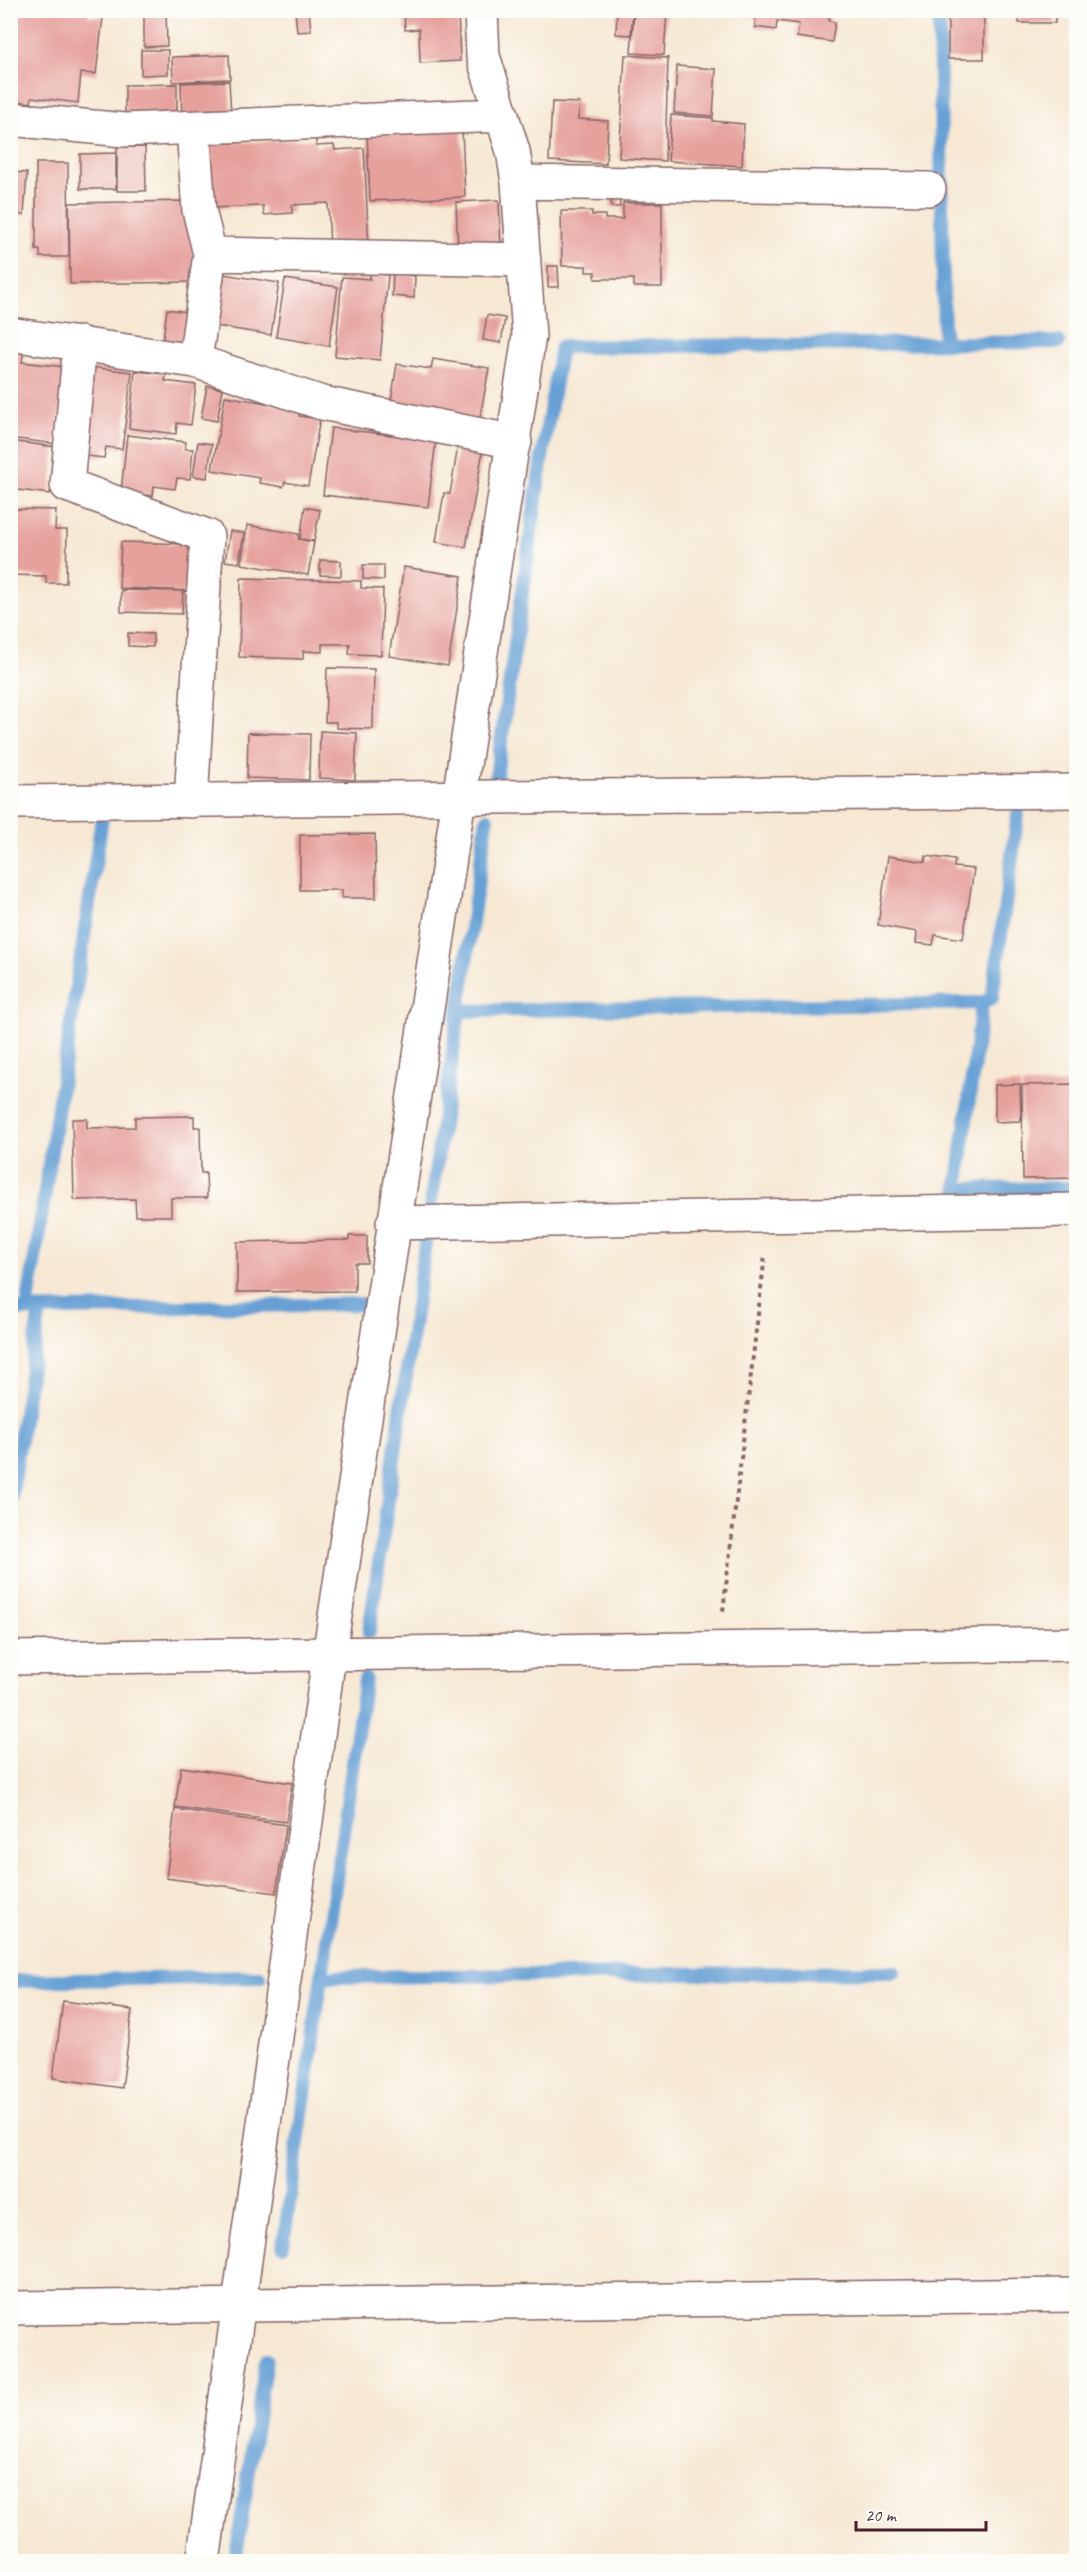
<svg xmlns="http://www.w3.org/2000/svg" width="1087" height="2572" font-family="Caveat,sans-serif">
<rect width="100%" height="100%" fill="#fdfcf7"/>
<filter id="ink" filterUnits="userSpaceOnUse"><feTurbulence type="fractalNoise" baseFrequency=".0167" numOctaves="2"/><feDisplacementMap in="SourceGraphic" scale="12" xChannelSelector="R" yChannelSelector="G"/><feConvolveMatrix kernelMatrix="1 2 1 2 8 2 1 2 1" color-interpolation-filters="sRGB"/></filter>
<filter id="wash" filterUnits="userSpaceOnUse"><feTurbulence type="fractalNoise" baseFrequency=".008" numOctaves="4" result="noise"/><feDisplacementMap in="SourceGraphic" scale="24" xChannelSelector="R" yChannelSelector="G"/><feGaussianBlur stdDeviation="1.35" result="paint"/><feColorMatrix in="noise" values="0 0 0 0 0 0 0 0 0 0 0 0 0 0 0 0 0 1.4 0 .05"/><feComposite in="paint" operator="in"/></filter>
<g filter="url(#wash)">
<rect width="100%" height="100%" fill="#f6e8d3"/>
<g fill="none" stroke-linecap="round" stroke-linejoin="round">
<path stroke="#66a0d5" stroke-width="14" d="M939,10L944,343
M496,777L542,457L561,347L1059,342
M982,1003L992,998L1018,814
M459,1011L982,1003L957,1189L1076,1188
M430,1208L487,819
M10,1310L362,1304
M27,1310L102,819
M10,1506L40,1310
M369,1632L426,1237
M322,1977L894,1972
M10,1981L260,1977
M283,2246L365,1679
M235,2562L266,2360"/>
</g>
<g id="blocks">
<path fill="#e6a19d" d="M10,10H88V16L103,17L96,74L81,73L78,103L32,97L31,103L10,100Z
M309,10L311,31L297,32L295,11Z
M404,10H458L460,61L420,63L419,29L405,30Z
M617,10H633L631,35L616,34Z
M634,10H667L664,55L631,53Z
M716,10H831L829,21L835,22L832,42L797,37L799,24L777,21L776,30L755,27L756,18Z
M948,10H984V59H948Z
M1019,10H1055V23H1019Z
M166,11L167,46L144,47V12Z
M141,50H168V74L141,75Z
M229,55L230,79L173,82L172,57Z
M625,55L668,58L665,161L619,158Z
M677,66L716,69L713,116L674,113Z
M229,81L231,114L182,116L181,83Z
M177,84V118L125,119V85Z
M552,102L580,103L578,119L608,121L606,164L549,161Z
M671,115L713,118V121L744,124L742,166L668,161Z
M462,129L465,197L370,201L367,134Z
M316,139V146L334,145L335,150L364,148L369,247L330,249L328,203L292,205V213L264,215L263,206L208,208L205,144Z
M117,147H145L146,191H117Z
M116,153V189H80V154Z
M36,163H68L69,257H40V250H36Z
M10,172L27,173L24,215L10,214Z
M611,197H619L620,207H611Z
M499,200L501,249L458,251L456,202Z
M193,201L194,282L70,284L69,203Z
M623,203H662V287H634V279H595V272H586V266H562L561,211H592V215H605V219H623Z
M548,266H558L559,287H548Z
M370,273L388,275L380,360L335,356L342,277L370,279Z
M393,273L415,276L414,298L392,296Z
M223,274L279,283L271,335L215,326Z
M285,279L338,287L329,346L276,337Z
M167,309L194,313L189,349L162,346Z
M487,315L505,318L501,343L483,340Z
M10,347L24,349L22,362L65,367L56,444L10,438Z
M433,359L489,368L479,423L390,408L397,364L431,369Z
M90,367L132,372L122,449L106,447L104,458L79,455Z
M135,371L166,374L165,381L196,385L191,425L177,423L176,434L129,428Z
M207,386L223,389L217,421L201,418Z
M225,396L300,409L299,416L320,419L308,486L285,482L283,487L259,483L260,478L212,470Z
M331,428L436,440L428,507L323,495Z
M127,435L186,442L185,449H193L190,479L177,478L175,489L154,486L153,496L121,492Z
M10,441L56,447L50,494L10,489Z
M198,442L212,444L207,478L193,476Z
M458,446L483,450L466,547L436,542L444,493L450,494Z
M305,507L320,510L314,541L300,539Z
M10,509L56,510L55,530H67L66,583H46V576L10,575Z
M247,525L299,534L298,539L314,542L308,575L241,564Z
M230,531L244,533L239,563L225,561Z
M121,542L190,544L189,591L119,588Z
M320,560L341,561V576L320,575Z
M363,565H384V580L363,579Z
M404,567L462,576L448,666L389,656Z
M241,578L361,581V588L383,589L381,655L349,654L350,644H322V652L303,651V659L239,657Z
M121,590L183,591L182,614L121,612Z
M128,633L153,634V647L128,646Z
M327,668L374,669L373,729L336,728V722H325Z
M320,731L357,733L355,780L319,778Z
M248,733L310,734L309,780L247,778Z
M375,834L376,898H342V890H300V835Z
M888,856L925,862L926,856L955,860L954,867L974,869L963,939L935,935L933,945L916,943L917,932L878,925Z
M1020,1084L1021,1121L995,1122V1085Z
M1076,1084V1178L1023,1179L1022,1085Z
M194,1116V1127H200L201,1173H206L207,1198H171V1216H136L135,1199L74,1200L72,1119H87V1128L135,1127V1117Z
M349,1236H367V1263H355V1291L237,1292V1242L349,1240Z
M181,1767L292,1783L286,1822L175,1807Z
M175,1809L286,1825L276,1893L166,1878Z
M63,2001L132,2010L122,2088L53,2078Z"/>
</g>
</g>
<g filter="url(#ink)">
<use href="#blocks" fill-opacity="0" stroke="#866566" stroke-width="1.5"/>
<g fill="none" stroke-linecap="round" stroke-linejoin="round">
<g stroke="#866566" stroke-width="36">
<path id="minor" d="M10,119L124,130L502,115
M193,129L199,210L210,254L195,361
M518,182L929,189
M210,254L524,260
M10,334L195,361L322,403L515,442
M80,343L67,485L207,536L191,801
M10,802L1076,791
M393,1223L1076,1210
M10,1658L1076,1644
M10,2308L1076,2295
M203,2562L329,1656L529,336L518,182L513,151L483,56L481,10"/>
</g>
<path stroke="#866566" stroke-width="4" stroke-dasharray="4.5 4.5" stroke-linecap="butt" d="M723,1611L765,1255"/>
<use href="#minor" stroke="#fff" stroke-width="33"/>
</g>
</g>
<rect width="1087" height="2572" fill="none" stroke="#fdfcf7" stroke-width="36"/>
<path d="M856 2521v9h130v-9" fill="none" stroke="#4a1f2b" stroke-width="3"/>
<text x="865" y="2521" font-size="18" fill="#4a1f2b" stroke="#fdfcf7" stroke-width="4.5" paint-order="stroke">20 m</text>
</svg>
